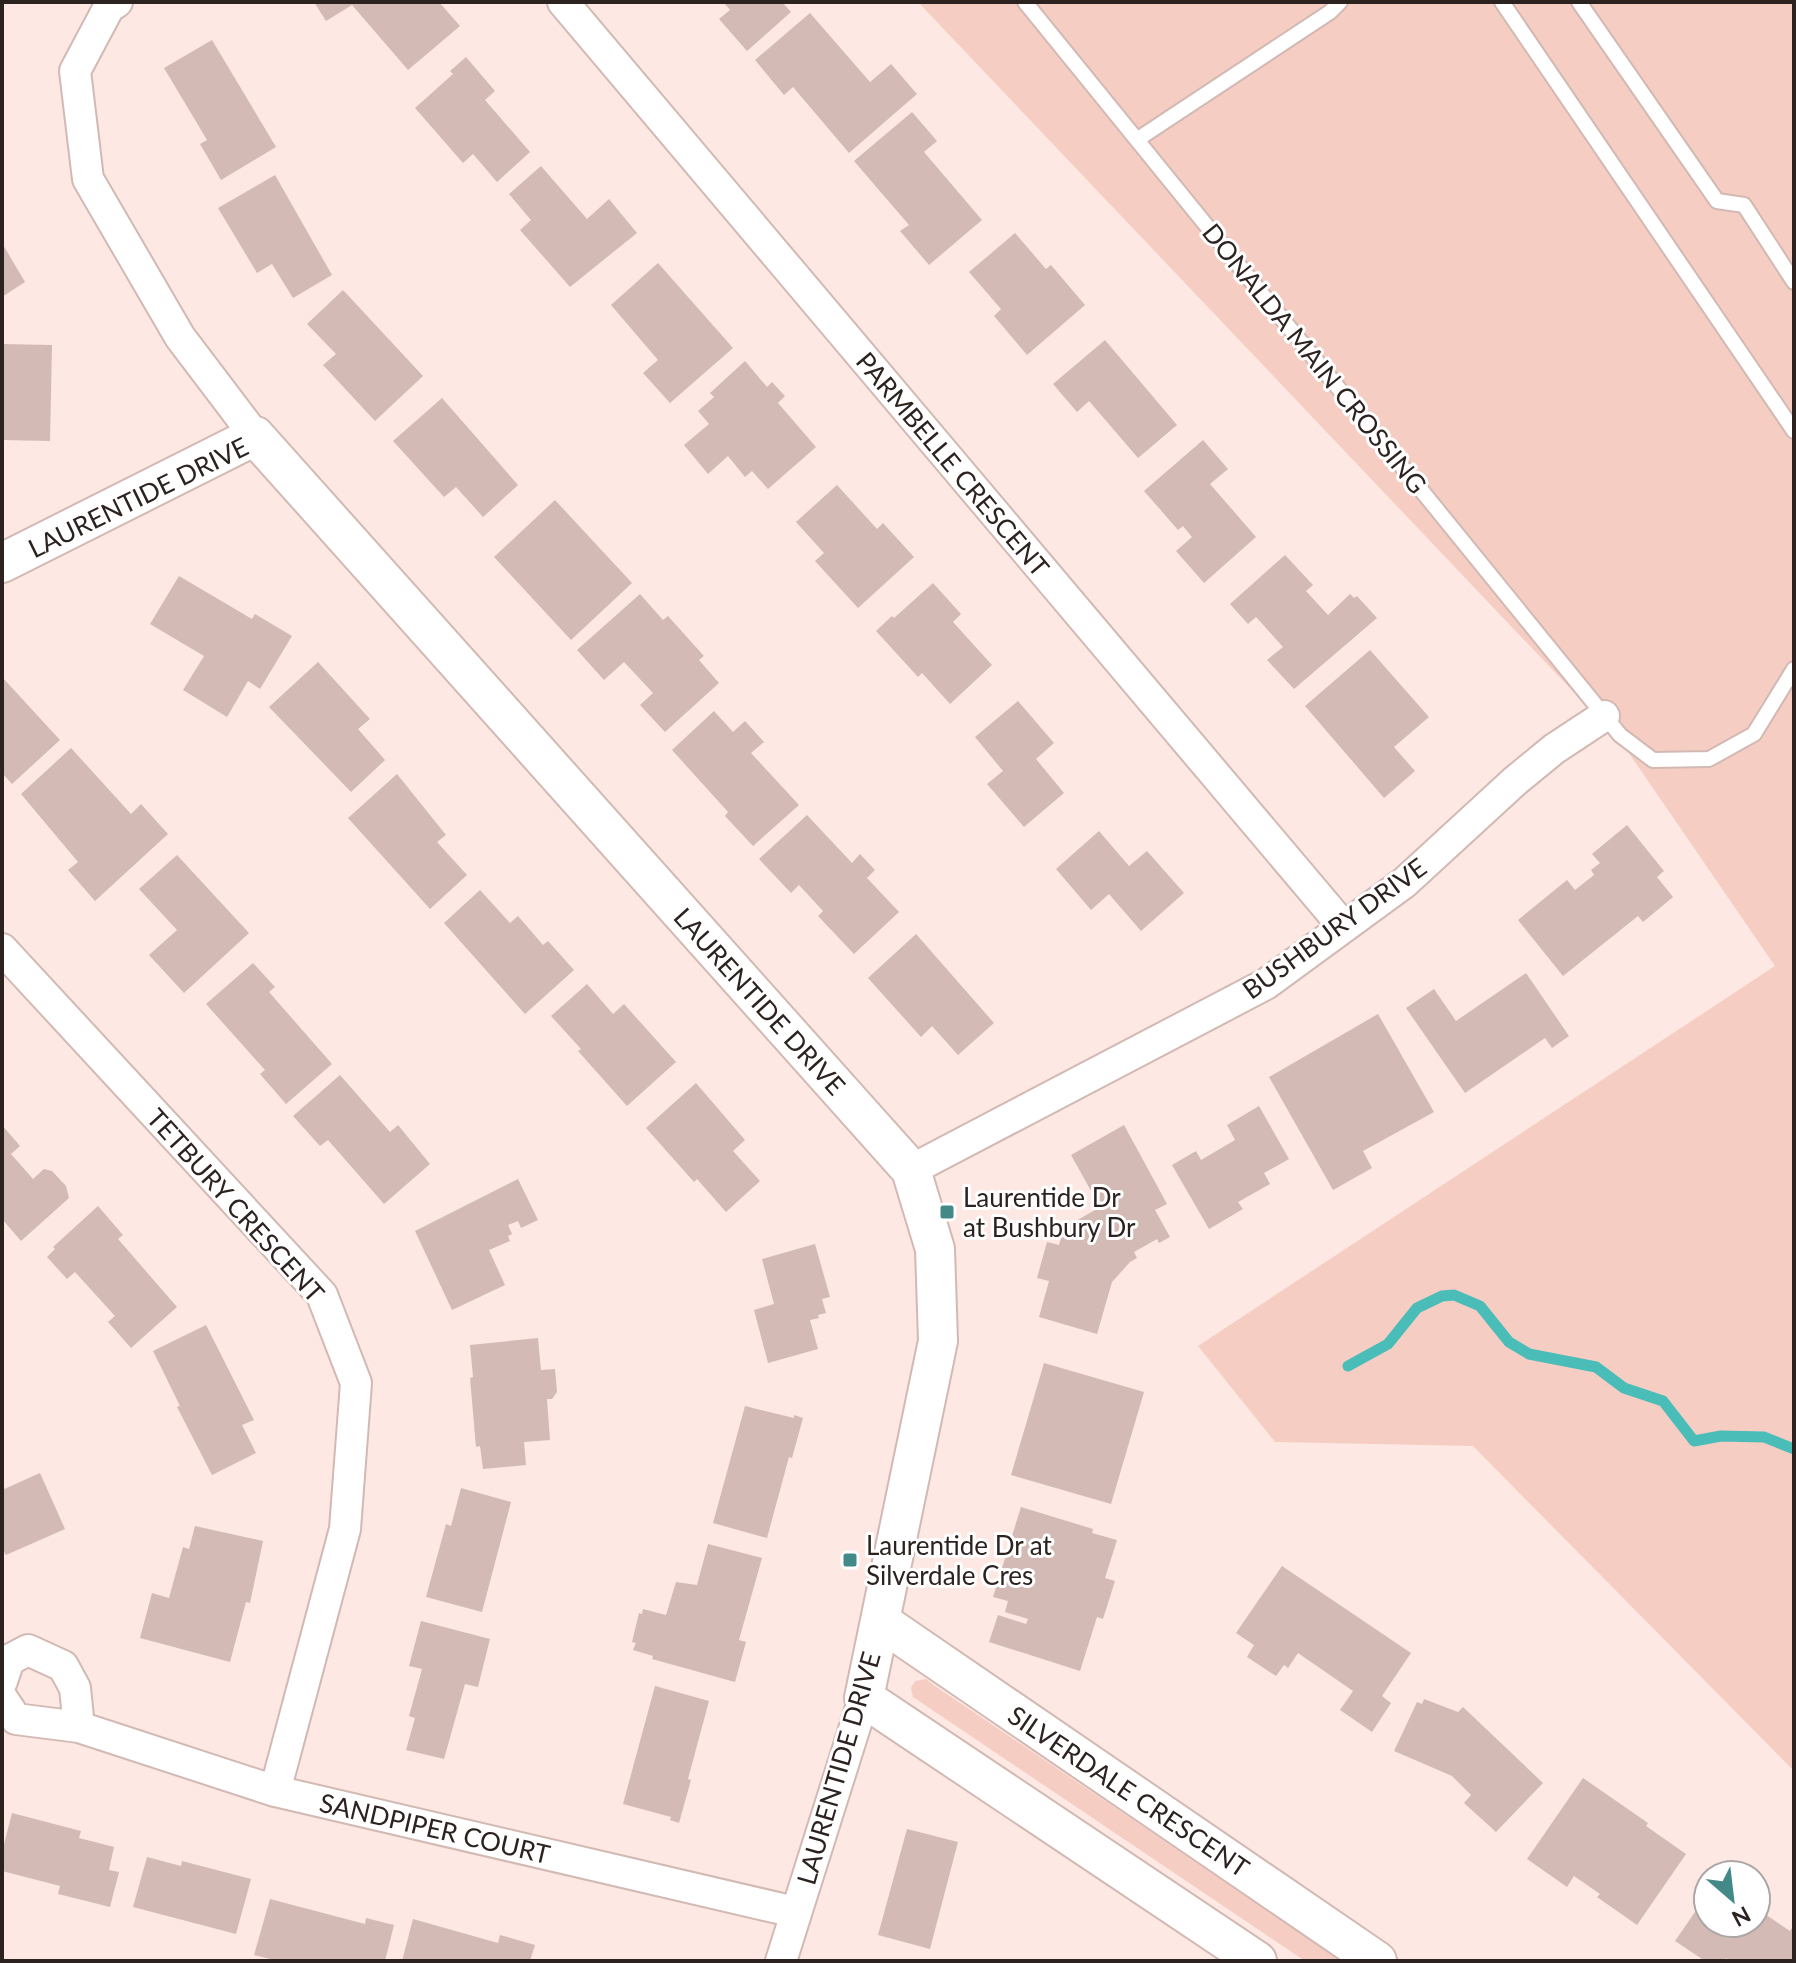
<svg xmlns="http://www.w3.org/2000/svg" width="1796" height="1963" font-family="Lato,sans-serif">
<rect width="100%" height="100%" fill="#fde8e3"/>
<path fill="#f6cdc3" d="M918,2H1794V1771L1473,1446L1275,1442L1198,1346L1775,966L1622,743Z
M926,1679L932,1684L1342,1961H1305L913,1697L911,1688L915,1681Z"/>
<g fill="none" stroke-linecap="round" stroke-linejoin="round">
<path stroke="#4abdb9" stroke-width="11" d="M1348,1366L1388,1344L1417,1308L1442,1296L1454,1295L1480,1306L1509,1342L1529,1354L1596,1367L1624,1388L1663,1401L1694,1441L1721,1436L1764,1437L1794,1449"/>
</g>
<path fill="#d3bab5" d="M314,2H439L460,26L408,70L352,5L326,21Z
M723,2H782L791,12L747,51L719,19L730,10Z
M810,13L870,82L891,64L917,94L849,153L793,87L784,95L755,60Z
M212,40L276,147L221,180L200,144L207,140L164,68Z
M466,57L495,91L485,100L530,152L497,182L473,154L463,163L415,108L453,74L450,71Z
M912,112L937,141L924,152L982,220L929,265L900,231L909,225L854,161Z
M541,166L587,219L609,199L637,233L570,287L520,230L531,220L509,194Z
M275,175L332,275L293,298L272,264L257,273L218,208Z
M1015,233L1046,269L1051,265L1085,305L1027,355L994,316L1001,309L969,272Z
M2,243L25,282L2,297Z
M658,263L733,348L670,403L643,373L658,360L611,305Z
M343,290L423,376L375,421L323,365L336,354L307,324Z
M1105,340L1177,425L1138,458L1089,401L1077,412L1053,384Z
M2,344L52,345L50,441L2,440Z
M745,361L767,387L772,382L785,396L778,403L816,447L768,489L752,471L745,477L728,456L708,474L684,445L709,424L698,411L714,397L710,393Z
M442,398L518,485L483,517L456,487L444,497L393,441Z
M1203,440L1228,469L1210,484L1256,537L1204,583L1176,551L1192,537L1183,526L1178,530L1144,491Z
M837,485L877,529L883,523L914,557L858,608L815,561L824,553L796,522Z
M555,500L632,583L571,640L494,557Z
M1285,555L1313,585L1306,591L1328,615L1350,594L1354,598L1357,596L1377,618L1294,689L1267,660L1283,647L1256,617L1248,624L1230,604Z
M179,576L252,619L255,614L292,636L260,689L248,681L227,717L183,690L204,656L150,624Z
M933,583L961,614L953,622L992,665L950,704L922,673L918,677L876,631L892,616L894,618Z
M640,594L663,620L668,616L704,656L699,660L719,683L665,732L640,705L653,693L624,662L604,680L577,650Z
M1370,650L1429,717L1394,747L1415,771L1384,798L1305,706Z
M318,662L370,719L358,729L385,760L351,792L269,707Z
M2,677L60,740L12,784L2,773Z
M1018,701L1054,743L1036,759L1064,793L1024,827L987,784L1003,771L975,737Z
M714,711L733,732L745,721L764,742L751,753L799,805L753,846L725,816L728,812L672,750Z
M71,748L131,814L141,804L168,834L95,901L68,870L78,862L21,794Z
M397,774L446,835L437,842L467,875L430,909L348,818Z
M807,815L852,863L860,854L875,870L867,878L899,912L854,954L818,916L823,911L799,885L791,893L759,859Z
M1627,825L1664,871L1657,877L1673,897L1643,922L1638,916L1563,976L1518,920L1567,880L1575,890L1594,875L1591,870L1600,863L1592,854Z
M1099,831L1129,866L1147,851L1184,893L1141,931L1109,894L1091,910L1056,869Z
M177,855L249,933L184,993L149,955L177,930L139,889Z
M480,890L510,923L518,916L543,945L548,941L574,970L525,1014L444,923Z
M916,934L994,1023L958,1055L932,1026L921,1037L868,978Z
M253,963L275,987L269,992L332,1064L286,1104L260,1074L265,1070L206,1004Z
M1526,973L1569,1036L1552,1048L1545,1038L1465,1093L1406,1008L1434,989L1456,1021Z
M587,984L613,1014L624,1004L676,1062L627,1106L578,1051L581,1049L551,1016Z
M1378,1014L1434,1112L1363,1151L1372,1168L1333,1190L1269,1077Z
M340,1075L390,1132L398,1125L430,1164L384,1204L328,1140L320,1146L293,1116Z
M696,1083L745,1140L733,1151L760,1181L726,1212L697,1179L694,1182L646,1128Z
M1259,1106L1289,1159L1264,1173L1270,1184L1238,1202L1243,1209L1209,1229L1172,1165L1196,1151L1201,1160L1235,1140L1227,1125Z
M2,1125L20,1146L11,1154L33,1179L44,1169L52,1171L66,1186L69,1198L21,1241L2,1219Z
M1124,1125L1167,1204L1155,1210L1170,1237L1159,1243L1157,1239L1134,1252L1137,1258L1130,1262L1112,1282L1097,1334L1039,1317L1049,1281L1037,1278L1047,1242L1059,1245L1064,1228L1100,1207L1071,1155Z
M518,1179L538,1220L521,1228L518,1221L508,1225L512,1234L508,1236L510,1241L489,1250L505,1285L452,1310L415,1231Z
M98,1206L123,1235L118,1239L177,1307L131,1348L108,1322L115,1316L75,1272L67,1279L47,1257L55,1249L53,1247Z
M815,1244L830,1297L822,1299L826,1313L818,1315L819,1318L810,1320L818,1349L768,1363L754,1310L774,1304L762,1259Z
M206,1325L254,1420L242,1425L256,1453L212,1475L177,1407L180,1406L153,1351Z
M538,1338L541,1370L555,1369L557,1392L552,1399H547L550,1440L524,1442L526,1465L483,1469L480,1446L476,1447L470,1378L473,1377L470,1345Z
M1044,1363L1144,1392L1111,1504L1011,1475Z
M745,1406L794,1418V1415L803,1418L792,1458L789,1457L767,1538L713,1523Z
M40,1473L65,1529L6,1555L2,1549V1490Z
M461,1488L511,1502L482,1612L426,1597L446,1524L451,1526Z
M1021,1507L1093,1529L1092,1533L1117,1540L1105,1578L1115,1581L1103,1619L1097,1617L1080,1671L989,1642L998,1615L1026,1624L1028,1619L1005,1612L1008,1601L993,1597Z
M195,1526L263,1541L250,1603L246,1602L230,1662L140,1638L152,1593L169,1598L183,1547L189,1549Z
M708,1544L762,1558L739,1640L746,1642L735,1682L652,1659L653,1656L633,1650L636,1643L632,1642L639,1613L642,1614L643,1609L666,1615L676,1582L697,1585Z
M1282,1566L1411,1653L1382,1696L1391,1703L1372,1732L1340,1710L1353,1691L1298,1653L1288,1668L1284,1665L1276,1676L1247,1657L1254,1645L1236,1633Z
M421,1621L490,1639L478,1687L465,1684L444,1759L406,1750L415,1718L409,1716L422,1669L409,1666Z
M655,1686L709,1701L688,1779L691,1780L679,1823L670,1820L671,1817L623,1804Z
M1424,1699L1458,1712L1463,1707L1543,1783L1496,1832L1464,1803L1471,1795L1452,1776L1394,1751L1417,1702L1422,1704Z
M1583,1778L1648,1823L1646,1826L1686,1854L1637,1925L1597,1897L1600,1894L1574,1876L1567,1887L1527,1859Z
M12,1813L81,1831L79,1838L114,1847L109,1870L119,1872L110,1907L58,1894L60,1886L2,1871V1852Z
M907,1829L958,1842L930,1949L878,1935Z
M147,1857L181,1866L182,1861L251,1879L236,1934L133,1907Z
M1708,1893V1923H1756V1908L1790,1931L1794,1925V1961H1730L1726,1958L1724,1961H1705L1675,1941Z
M270,1899L365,1924L366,1918L394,1925L385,1961H278L254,1955Z
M413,1919L498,1943L500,1935L535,1945L530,1961H402Z"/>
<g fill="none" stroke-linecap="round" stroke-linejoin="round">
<g stroke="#d2b9b3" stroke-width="18">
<path id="service" d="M1025,2L1620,735L1653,760L1709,759L1754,734L1794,669
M1502,2L1794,431
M1579,2L1717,201L1744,205L1794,282
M1138,139L1330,12L1340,2"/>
</g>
<g stroke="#d2b9b3" stroke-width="34">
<path id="minor" d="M117,2L109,7L75,71L88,179L180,337L255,436
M563,2L1343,926
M2,949L322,1295L356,1383L345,1529L275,1791
M911,1170L1266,984L1404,883L1515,781L1554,749L1604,716
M2,1681L9,1660L28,1650L63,1666L75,1688L79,1727
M2,1698L16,1719L79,1727L275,1791L795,1912
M781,1961L864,1698"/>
</g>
<g stroke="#d2b9b3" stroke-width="42">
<path id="tertiary" d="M2,563L255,436L911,1170L935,1249L938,1341L864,1698L1257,1961
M880,1621L1377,1961"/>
</g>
<use href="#service" stroke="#fff" stroke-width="14"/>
<use href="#minor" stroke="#fff" stroke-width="30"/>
<use href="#tertiary" stroke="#fff" stroke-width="38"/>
</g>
<g fill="#428987" stroke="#fff" stroke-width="3">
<rect x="939" y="1204" width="16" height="16" rx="4"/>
<rect x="842" y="1552" width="16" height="16" rx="4"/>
</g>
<g text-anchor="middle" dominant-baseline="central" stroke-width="6" stroke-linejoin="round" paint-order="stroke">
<g font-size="26" fill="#2c2320" stroke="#fff">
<text transform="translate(1315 358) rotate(51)">DONALDA MAIN CROSSING</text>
<text transform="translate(953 464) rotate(50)">PARMBELLE CRESCENT</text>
<text transform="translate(138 497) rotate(-26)">LAURENTIDE DRIVE</text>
<text transform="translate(1334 928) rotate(-36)">BUSHBURY DRIVE</text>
<text transform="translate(760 1001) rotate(48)">LAURENTIDE DRIVE</text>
<text transform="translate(236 1205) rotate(48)">TETBURY CRESCENT</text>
<text transform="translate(838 1768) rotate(-74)">LAURENTIDE DRIVE</text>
<text transform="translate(1129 1791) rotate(34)">SILVERDALE CRESCENT</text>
<text transform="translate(435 1828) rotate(13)">SANDPIPER COURT</text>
</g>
<g font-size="26" fill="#2c2320" stroke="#fff" text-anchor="start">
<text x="963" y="1197">Laurentide Dr<tspan x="963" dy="30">at Bushbury Dr</tspan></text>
<text x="866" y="1545">Laurentide Dr at<tspan x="866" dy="30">Silverdale Cres</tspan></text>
</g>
</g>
<rect width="1796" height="1963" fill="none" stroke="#2c2320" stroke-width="8"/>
<g transform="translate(1732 1899) rotate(152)"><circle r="38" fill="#ffffff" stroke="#aba7a6" stroke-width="2"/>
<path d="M0-6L14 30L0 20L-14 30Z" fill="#428987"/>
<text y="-12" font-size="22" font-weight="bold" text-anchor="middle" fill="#2c2320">N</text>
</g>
</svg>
